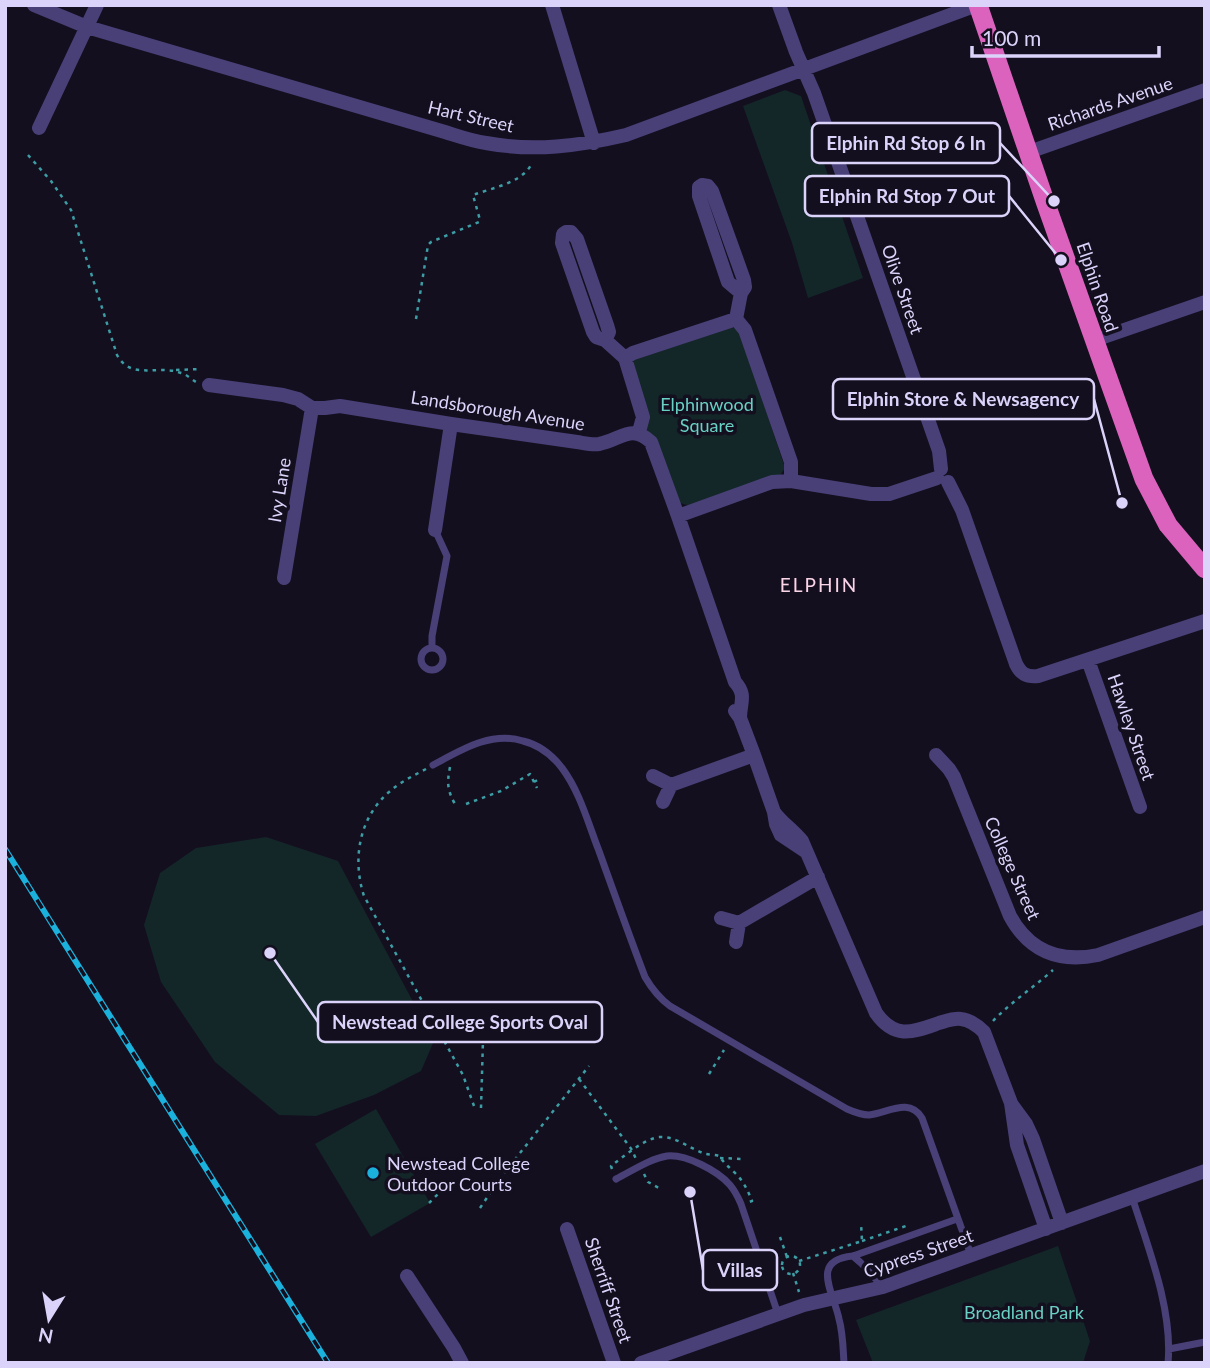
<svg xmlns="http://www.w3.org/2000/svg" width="1210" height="1368" font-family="Lato,sans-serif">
<rect width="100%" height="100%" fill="#140f1f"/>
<path fill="#132628" d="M785,90L801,96L863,278L808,298L792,243L743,106Z
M732,327L737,329L741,335L785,468L779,477L690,506L680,503L646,428L633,362L636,359Z
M266,837L338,861L434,1041L421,1071L374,1095L316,1116L279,1115L215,1062L161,982L144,925L160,873L196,848Z
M376,1109L430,1203L371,1237L315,1144Z
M1058,1246L1090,1341L1083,1363H873L856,1320Z"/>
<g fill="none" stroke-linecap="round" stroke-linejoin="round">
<path stroke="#3c9da4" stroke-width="2.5" stroke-dasharray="3.5 5" stroke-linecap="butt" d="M28,155L51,181L71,210L117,355C131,381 158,364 181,373C186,374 191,379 196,382
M416,319L428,245L431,242L479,222L480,220L473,195C492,188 521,183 531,165
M176,370L200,369
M450,767C447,782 447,790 455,804
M426,769C413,776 400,782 389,792C359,818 352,859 364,896L463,1075L474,1106
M534,782L541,778
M466,804L501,791L530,774L537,788
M993,1021C1011,1002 1033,988 1053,970
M709,1074L724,1050
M579,1079L632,1150L636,1159
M481,1108L484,1006
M720,1158L743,1159
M612,1169L611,1166C623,1157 645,1138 660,1137C675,1136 689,1148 703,1153C708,1155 714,1154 719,1156C724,1163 730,1168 736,1174C744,1182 748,1191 752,1201L749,1202
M644,1174L648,1182L659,1188
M429,1203L440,1192
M480,1208L501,1177L589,1066
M780,1237L787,1257
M862,1241L909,1225
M782 1265a9 9 0 1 1 18 0a9 9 0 1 1-18 0Z
M799,1261L862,1241L861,1223
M793,1273L799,1292"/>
<path stroke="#494078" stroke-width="7" d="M432,647V636L447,556L435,530
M421 659a11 11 0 1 1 22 0a11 11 0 1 1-22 0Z
M433,765C461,750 491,731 523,741C540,745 552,755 562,768C580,792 588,823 599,851C614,893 629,935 645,977C652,989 659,998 670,1006L847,1109C854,1112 861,1115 869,1115C888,1113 909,1097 922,1118L971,1255
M616,1179C632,1171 649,1159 667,1156C686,1154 718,1171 730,1185C735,1191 738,1197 741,1204L778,1314
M1132,1197C1148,1247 1173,1310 1168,1363
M853,1256L861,1263L883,1287
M1169,1349L1205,1342
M844,1363C843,1348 843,1333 839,1319C834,1293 809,1260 853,1256L957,1219"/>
<path stroke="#494078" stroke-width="14" d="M34,5L87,27L445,132C458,136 472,141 486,143C534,152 579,146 626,135L977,5
M552,5L594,143
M779,5L796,52L814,93L939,451L941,469
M39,128L97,5
M1029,152L1205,90
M736,319L741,293L745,287L744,280L712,191L708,186L702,185L699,187V196L728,282L741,293
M605,340L609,332L607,325L577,239L571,232H566L563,234L562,243L593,332L596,337L605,340L625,358
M1095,340L1205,302
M209,385L283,395L298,399L312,408H325L340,406L451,424L577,442C584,443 592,445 599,444C621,440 631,423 651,442L678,516L735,682C747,695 740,703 740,718
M639,432L643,417L625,358L633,353L736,319L745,330L791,462V481
M948,482L962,510L1016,664C1021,674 1026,677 1038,676L1205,621
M678,516L772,482L791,481L871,494H889L937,478
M435,530L451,424
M284,578L312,408
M1088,660L1140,807
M735,711L740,718L754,755L774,812L776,824L781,835L805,851
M936,755L949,769L954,777L1010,916C1029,951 1059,963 1098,955L1205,917
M653,776L671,785L754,755
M663,802L671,785
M774,812C782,823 793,830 802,841L876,1013C895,1040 913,1032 939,1023C946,1021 954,1018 961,1019C970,1020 978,1026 984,1032L1011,1103L1017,1145L1046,1229
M721,918L739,923
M736,942L739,923L818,877
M1012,1105L1026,1124L1033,1139L1062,1223
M567,1229L614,1363
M407,1276L454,1348L462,1363
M641,1363L804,1305L883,1287L1205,1171"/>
<path stroke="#db62bd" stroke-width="19" d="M978,5L1046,204L1144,479L1168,525L1205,569"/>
<g stroke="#1bb1dd" stroke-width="6">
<path id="rail" d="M5,849L328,1363"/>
</g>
<use href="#rail" stroke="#140f1f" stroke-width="3.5" stroke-dasharray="10" stroke-linecap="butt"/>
</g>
<circle fill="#1bb1dd" stroke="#140f1f" stroke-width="2.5" cx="373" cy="1173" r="7"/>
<g text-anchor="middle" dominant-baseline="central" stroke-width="7" stroke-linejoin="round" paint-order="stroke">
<g font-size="18" fill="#dcd3fa" stroke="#140f1f">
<text transform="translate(1110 103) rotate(-19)">Richards Avenue</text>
<text transform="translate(471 116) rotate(13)">Hart Street</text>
<text transform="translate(1098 287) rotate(71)">Elphin Road</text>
<text transform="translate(903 289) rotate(71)">Olive Street</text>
<text transform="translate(498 410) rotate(9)">Landsborough Avenue</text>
<text transform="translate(279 490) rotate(-81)">Ivy Lane</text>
<text transform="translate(1132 727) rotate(71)">Hawley Street</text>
<text transform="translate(1013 868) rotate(66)">College Street</text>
<text transform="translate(918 1253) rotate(-19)">Cypress Street</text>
<text transform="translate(609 1290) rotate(71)">Sherriff Street</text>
</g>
<g font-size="18" fill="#68d0c4" stroke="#140f1f">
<text x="707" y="404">Elphinwood<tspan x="707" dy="21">Square</tspan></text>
<text x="1024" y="1312">Broadland Park</text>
</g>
<g font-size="18" fill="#dcd3fa" stroke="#140f1f" text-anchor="start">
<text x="387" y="1163">Newstead College<tspan x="387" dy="21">Outdoor Courts</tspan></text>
</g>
<g font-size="19" letter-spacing="2" fill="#fad4e7" stroke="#140f1f">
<text x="819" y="584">ELPHIN</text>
</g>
</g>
<path fill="none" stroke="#dcd3fa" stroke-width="2.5" d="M1054 201L1000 143M1061 260L1009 196M1122 503L1094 399M270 953L318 1022M690 1192L703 1270"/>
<g fill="#dcd3fa" stroke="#140f1f" stroke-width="2.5">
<circle cx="1054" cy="201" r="7"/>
<circle cx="1061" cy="260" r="7"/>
<circle cx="1122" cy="503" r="7"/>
<circle cx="270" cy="953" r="7"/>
<circle cx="690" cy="1192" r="7"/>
</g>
<g fill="#140f1f" stroke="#dcd3fa" stroke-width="2.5">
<rect x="812" y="123" width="188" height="40" rx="7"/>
<rect x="805" y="176" width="204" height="40" rx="7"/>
<rect x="833" y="379" width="261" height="40" rx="7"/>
<rect x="318" y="1002" width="284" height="40" rx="7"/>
<rect x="703" y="1250" width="74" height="40" rx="7"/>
</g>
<g font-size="19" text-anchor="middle" font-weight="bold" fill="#dcd3fa">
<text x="906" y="150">Elphin Rd Stop 6 In</text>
<text x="907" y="203">Elphin Rd Stop 7 Out</text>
<text x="963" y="406">Elphin Store &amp; Newsagency</text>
<text x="460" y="1029">Newstead College Sports Oval</text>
<text x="740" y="1277">Villas</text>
</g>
<rect width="1210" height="1368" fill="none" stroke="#dcd3fa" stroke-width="14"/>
<g transform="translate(49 1319) rotate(191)" stroke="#140f1f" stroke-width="5" paint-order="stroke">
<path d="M0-5L12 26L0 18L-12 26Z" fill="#dcd3fa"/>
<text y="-10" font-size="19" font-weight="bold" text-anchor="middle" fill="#dcd3fa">N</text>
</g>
<path d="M972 46v10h187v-10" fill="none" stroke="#dcd3fa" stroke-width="3.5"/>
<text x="982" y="46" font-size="21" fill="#dcd3fa" stroke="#140f1f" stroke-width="5" paint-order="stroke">100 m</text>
</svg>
